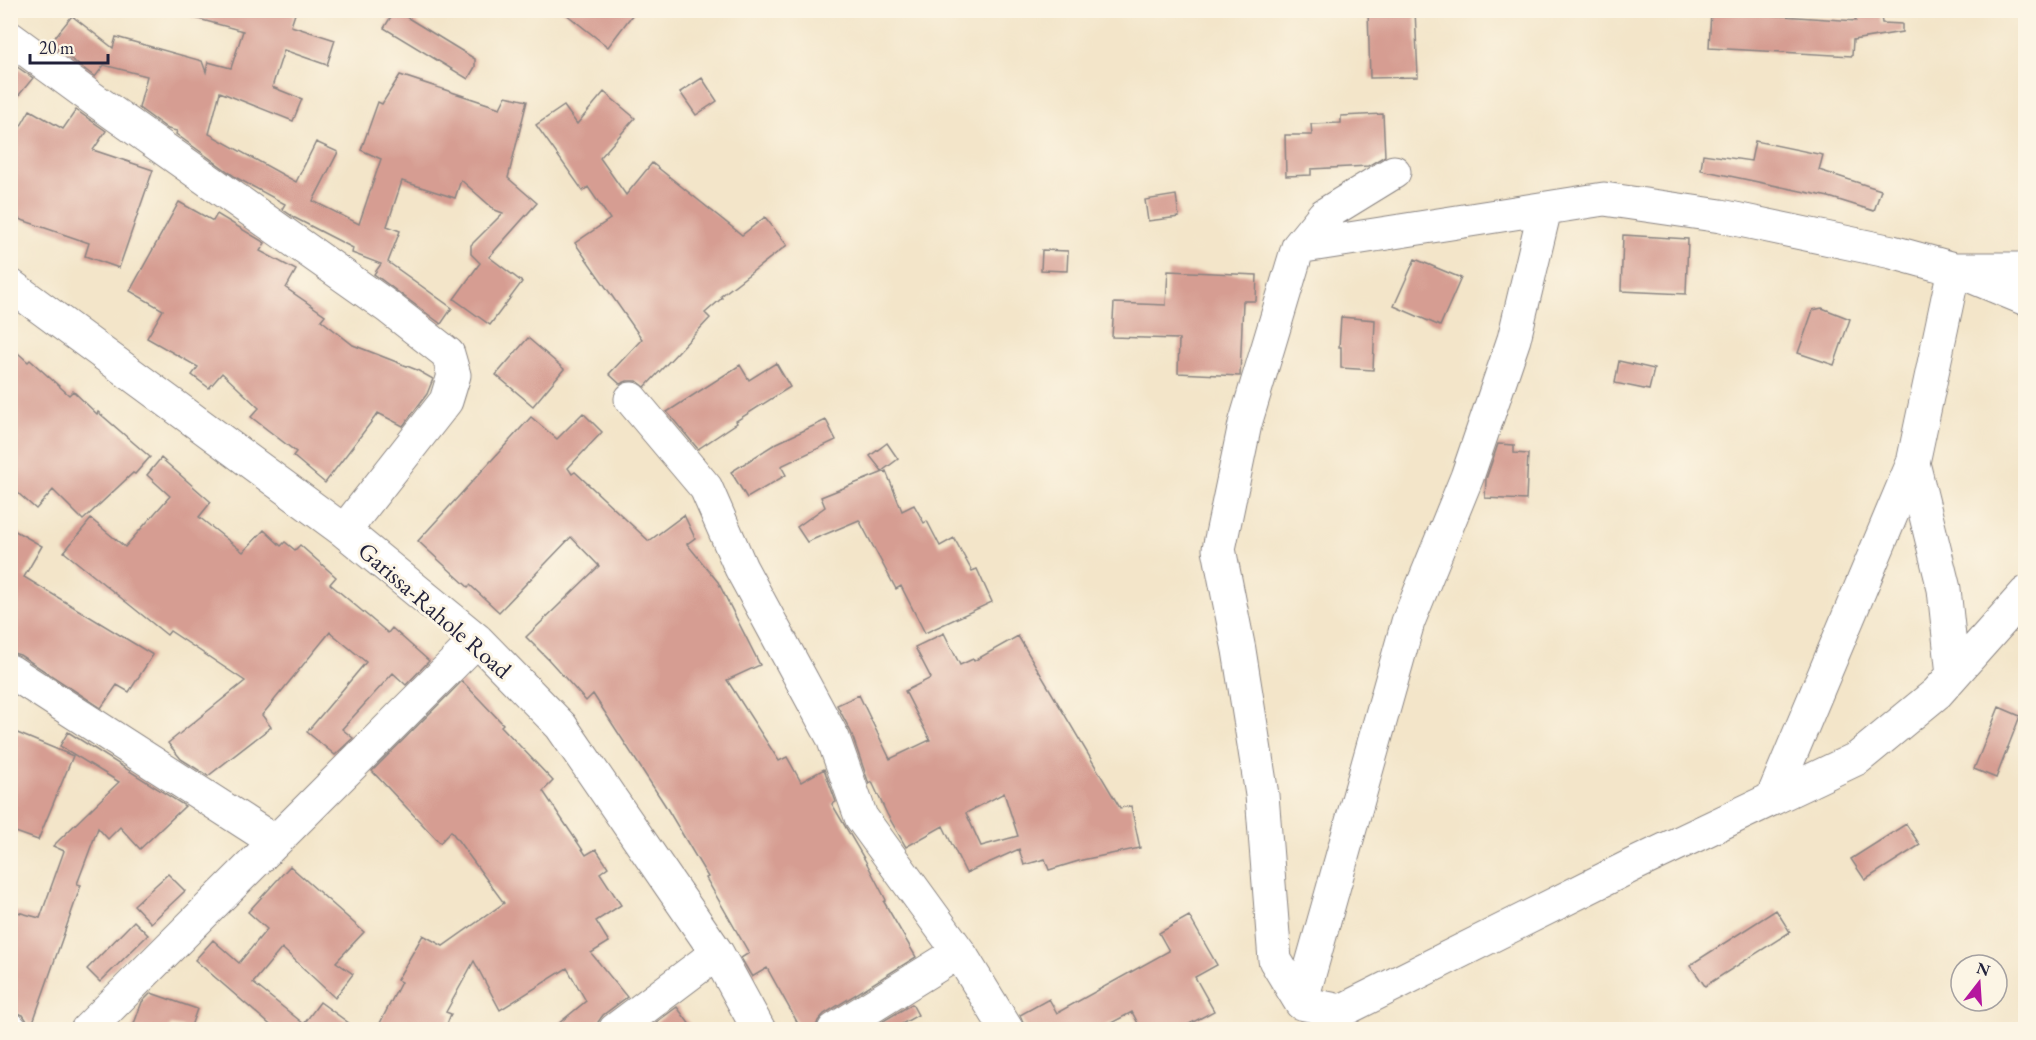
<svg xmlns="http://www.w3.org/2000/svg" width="2036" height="1040" font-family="'EB Garamond',serif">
<rect width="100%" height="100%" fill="#fcf5e5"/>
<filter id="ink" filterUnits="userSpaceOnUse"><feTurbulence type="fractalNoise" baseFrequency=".0167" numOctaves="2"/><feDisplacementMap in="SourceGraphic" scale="12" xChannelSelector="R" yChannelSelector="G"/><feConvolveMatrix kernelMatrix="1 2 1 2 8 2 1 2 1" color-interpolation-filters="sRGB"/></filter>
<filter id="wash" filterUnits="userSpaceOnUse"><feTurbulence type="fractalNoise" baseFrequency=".008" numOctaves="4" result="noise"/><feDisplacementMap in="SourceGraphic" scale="24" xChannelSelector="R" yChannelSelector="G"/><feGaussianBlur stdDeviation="1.35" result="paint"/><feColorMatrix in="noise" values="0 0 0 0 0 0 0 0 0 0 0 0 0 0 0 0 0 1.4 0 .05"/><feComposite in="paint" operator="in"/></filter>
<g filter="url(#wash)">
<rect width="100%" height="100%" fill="#f3e5c9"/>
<g id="blocks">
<path fill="#d69d92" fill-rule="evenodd" d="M191,10H283L295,14L291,26L335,40L327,65L284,50L272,87L302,99L293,121L220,92L209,134L296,182L316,142L338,152L313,201L359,224L381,159L361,150L378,102L382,104L400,75L500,108L506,96L527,101L508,178L537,203L489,257L522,282L490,325L454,299L480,263L471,254V245L503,213L495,210L461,180L455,198L402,181L387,226L400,231L388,262L452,308L441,324L374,274L381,264L352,253L353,248L295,218L282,209L285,204L237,178L176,134L177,131L168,129L139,108L147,76L104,65L95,77L50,43L72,16L113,48L116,37L202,61L206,72L208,62L231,68L243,31L191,17Z
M395,10L475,59V67L468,79L384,28Z
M561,10H636L608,47Z
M1368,10H1415L1418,77L1370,78Z
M1855,10H1880L1882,23L1902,24V32L1853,40L1852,56L1709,48L1711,11L1856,21Z
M10,62L33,78L10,106Z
M702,78L717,101L696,115L680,92Z
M604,92L635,118L600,158L626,195L652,163L742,235L765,217L787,245L721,296L722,298L705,313L710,318L645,387L637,381H627L620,384L609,374L642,339L575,243L610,219L588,187L583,191L536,125L564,106L577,124Z
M30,110L63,129L76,110L106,131L93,150L153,170L119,268L85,256L89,243L10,216V145Z
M1383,114L1385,156L1368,166L1311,169V175L1286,176L1285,135H1312L1311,124L1341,123V116Z
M1755,141L1823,155L1819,170L1881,190L1874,211L1829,197L1701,170L1703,154L1751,161Z
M1176,195L1179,217L1148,221L1145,200Z
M179,202L213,221L217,214L265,243L260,251L296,270L286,288L325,315L321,320L353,345L417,370L433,379L427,394L403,426L378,413L325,483L293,456L296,452L251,417L259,408L222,373L209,388L192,375L198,367L147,338L163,310L130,291Z
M1623,235L1688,239L1686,294L1621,291Z
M1042,250L1068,251L1067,271L1041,270Z
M1415,259L1461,278L1440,326L1394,306Z
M1168,271L1257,275L1256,301H1243L1240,376L1178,373L1179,339L1112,337L1114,303L1166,305Z
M1822,308L1850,319L1834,365L1798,353L1813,310Z
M1341,317L1375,320L1373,370L1341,368V347H1339Z
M528,338L564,369L533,406L496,375Z
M10,346L28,362L30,360L69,395L73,391L97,414L98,412L150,457L135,474L133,473L83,520L53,490L36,509L10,486Z
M1619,361L1654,369L1649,390L1615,383Z
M776,363L790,387L736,421L737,423L698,449L667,412L740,365L749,380Z
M583,413L602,432L568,468L572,474L575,472L649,541L684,515L695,538L687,544L718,582L760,665L727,680L779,761L787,757L801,782L824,769L836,802L832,804L865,860L886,900L884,902L916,957L824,1014L818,1021L815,1029H801L767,968L752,977L741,958L749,953L706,878L708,877L665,805L593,694L586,701L548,659L526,637L599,566L571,537L499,612L470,585L468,587L418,541L531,417L557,439Z
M826,420L836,440L781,466L786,475L747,498L731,472L775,444Z
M887,443L898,459L882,471L870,456Z
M1498,444L1514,445V453L1528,454L1526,500L1485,498L1486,479Z
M161,458L211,502L199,517L243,552L264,530L281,546L285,542L295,550L300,545L336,577L330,584L388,633L392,628L429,661L406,685L393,673L342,729L353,738L335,755L307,732L366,662L330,632L262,715L271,727L208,776L181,759L168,743L245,681L170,631L167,635L64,552L91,519L125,547L170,496L147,475Z
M886,471L902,511L914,505L924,523L927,521L940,546L954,538L972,571L977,569L992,602L925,633L901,586L896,589L859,520L807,542L797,527L825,507L821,497Z
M10,528L42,546L24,577L153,655L129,692L117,685L101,708L20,655L10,652Z
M944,633L960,665L973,659L974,661L1018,636L1120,808L1131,806L1140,848L1082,860L1049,870L1045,859L1024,865L1019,849L966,873L943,826L906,847L887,814L872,782L869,784L851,732L837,705L859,695L890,759L930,740L905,691L931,678L915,647ZM1004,793L1018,836L981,846L966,813Z
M462,681L503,724L501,726L553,781L543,791L586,855L596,849L608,867L600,873L621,905L596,921L609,942L591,953L627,997L603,1015L598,1022L597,1029H552L586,1001L567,968L500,1010L474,961L446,1012L451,1014L445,1029H377L401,982L397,980L423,935L443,946L504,903L451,831L440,843L372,771Z
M1999,707L2020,716L1996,778L1974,769Z
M10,730L73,756L38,840L10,830Z
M68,732L185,806L140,849L120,827L108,839L98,828L77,884L81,885L32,1025L29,1024L23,1015L10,1011V910L40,918L64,851L53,846L119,782L60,746Z
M1906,824L1920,845L1865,880L1851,859Z
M290,866L364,932L336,962L353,974L335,998L282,948L253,983L304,1024L320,1002L357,1029H275L195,960L213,940L239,963L267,929L248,912Z
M168,874L185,891L151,923L134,905Z
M1776,910L1790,932L1705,986L1690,965Z
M1189,916L1217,965L1195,977L1214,1011L1180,1029H1141L1132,1012L1100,1029H1026L1020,1015L1049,999L1057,1013L1169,951L1159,933Z
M134,921L148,935L100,982L87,969Z
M151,993L197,1009L190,1029L171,1025L169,1029H132L142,1002Z
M912,1004L918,1015L893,1029H870Z
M677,1007L693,1029H647Z"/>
</g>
</g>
<g filter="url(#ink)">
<use href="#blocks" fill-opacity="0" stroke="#8a8482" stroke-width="1.5"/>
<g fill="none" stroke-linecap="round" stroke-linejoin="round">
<g stroke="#8a8482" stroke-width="35">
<path id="minor" d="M10,38L92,98L388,307L448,354L454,375L446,401L344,531
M1394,172L1324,215L1298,247L1245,424L1219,549L1239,650L1262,795L1275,960L1301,1003L1341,1011L1633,865L1858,758L1937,693L2026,593
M1298,247L1604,199L1721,216L1892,252L1954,269H2026
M10,285L344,531L477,640L561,726L717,953L759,1030
M631,399L706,488L741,568L833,738L861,817L959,952L1007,1030
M10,671L274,841
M1953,675L1944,589L1913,463L1954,269L2026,299
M1772,799L1913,463
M1301,1003L1408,622L1467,477L1514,339L1545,209
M10,1029L11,1030
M87,1030L477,640
M615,1030L717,953
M834,1030L959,952"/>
</g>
<use href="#minor" stroke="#fff" stroke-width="33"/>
</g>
</g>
<g text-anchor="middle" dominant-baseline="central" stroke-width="6" stroke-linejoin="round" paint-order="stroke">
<g font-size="24" fill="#22223b" stroke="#fcf5e5">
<text transform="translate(435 610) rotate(41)">Garissa-Rahole Road</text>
</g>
</g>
<rect width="2036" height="1040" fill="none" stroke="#fcf5e5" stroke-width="36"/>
<g transform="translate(1979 983) rotate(17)"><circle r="28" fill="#fcf5e5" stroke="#a5a1a1" stroke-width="1.5"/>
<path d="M0-4.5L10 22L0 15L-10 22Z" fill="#b5179e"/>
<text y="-9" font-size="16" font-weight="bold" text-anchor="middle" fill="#22223b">N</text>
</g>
<path d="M30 54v9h78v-9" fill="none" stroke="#22223b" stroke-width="3"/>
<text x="39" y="54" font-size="18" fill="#22223b" stroke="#fcf5e5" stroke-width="4.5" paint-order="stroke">20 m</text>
</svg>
